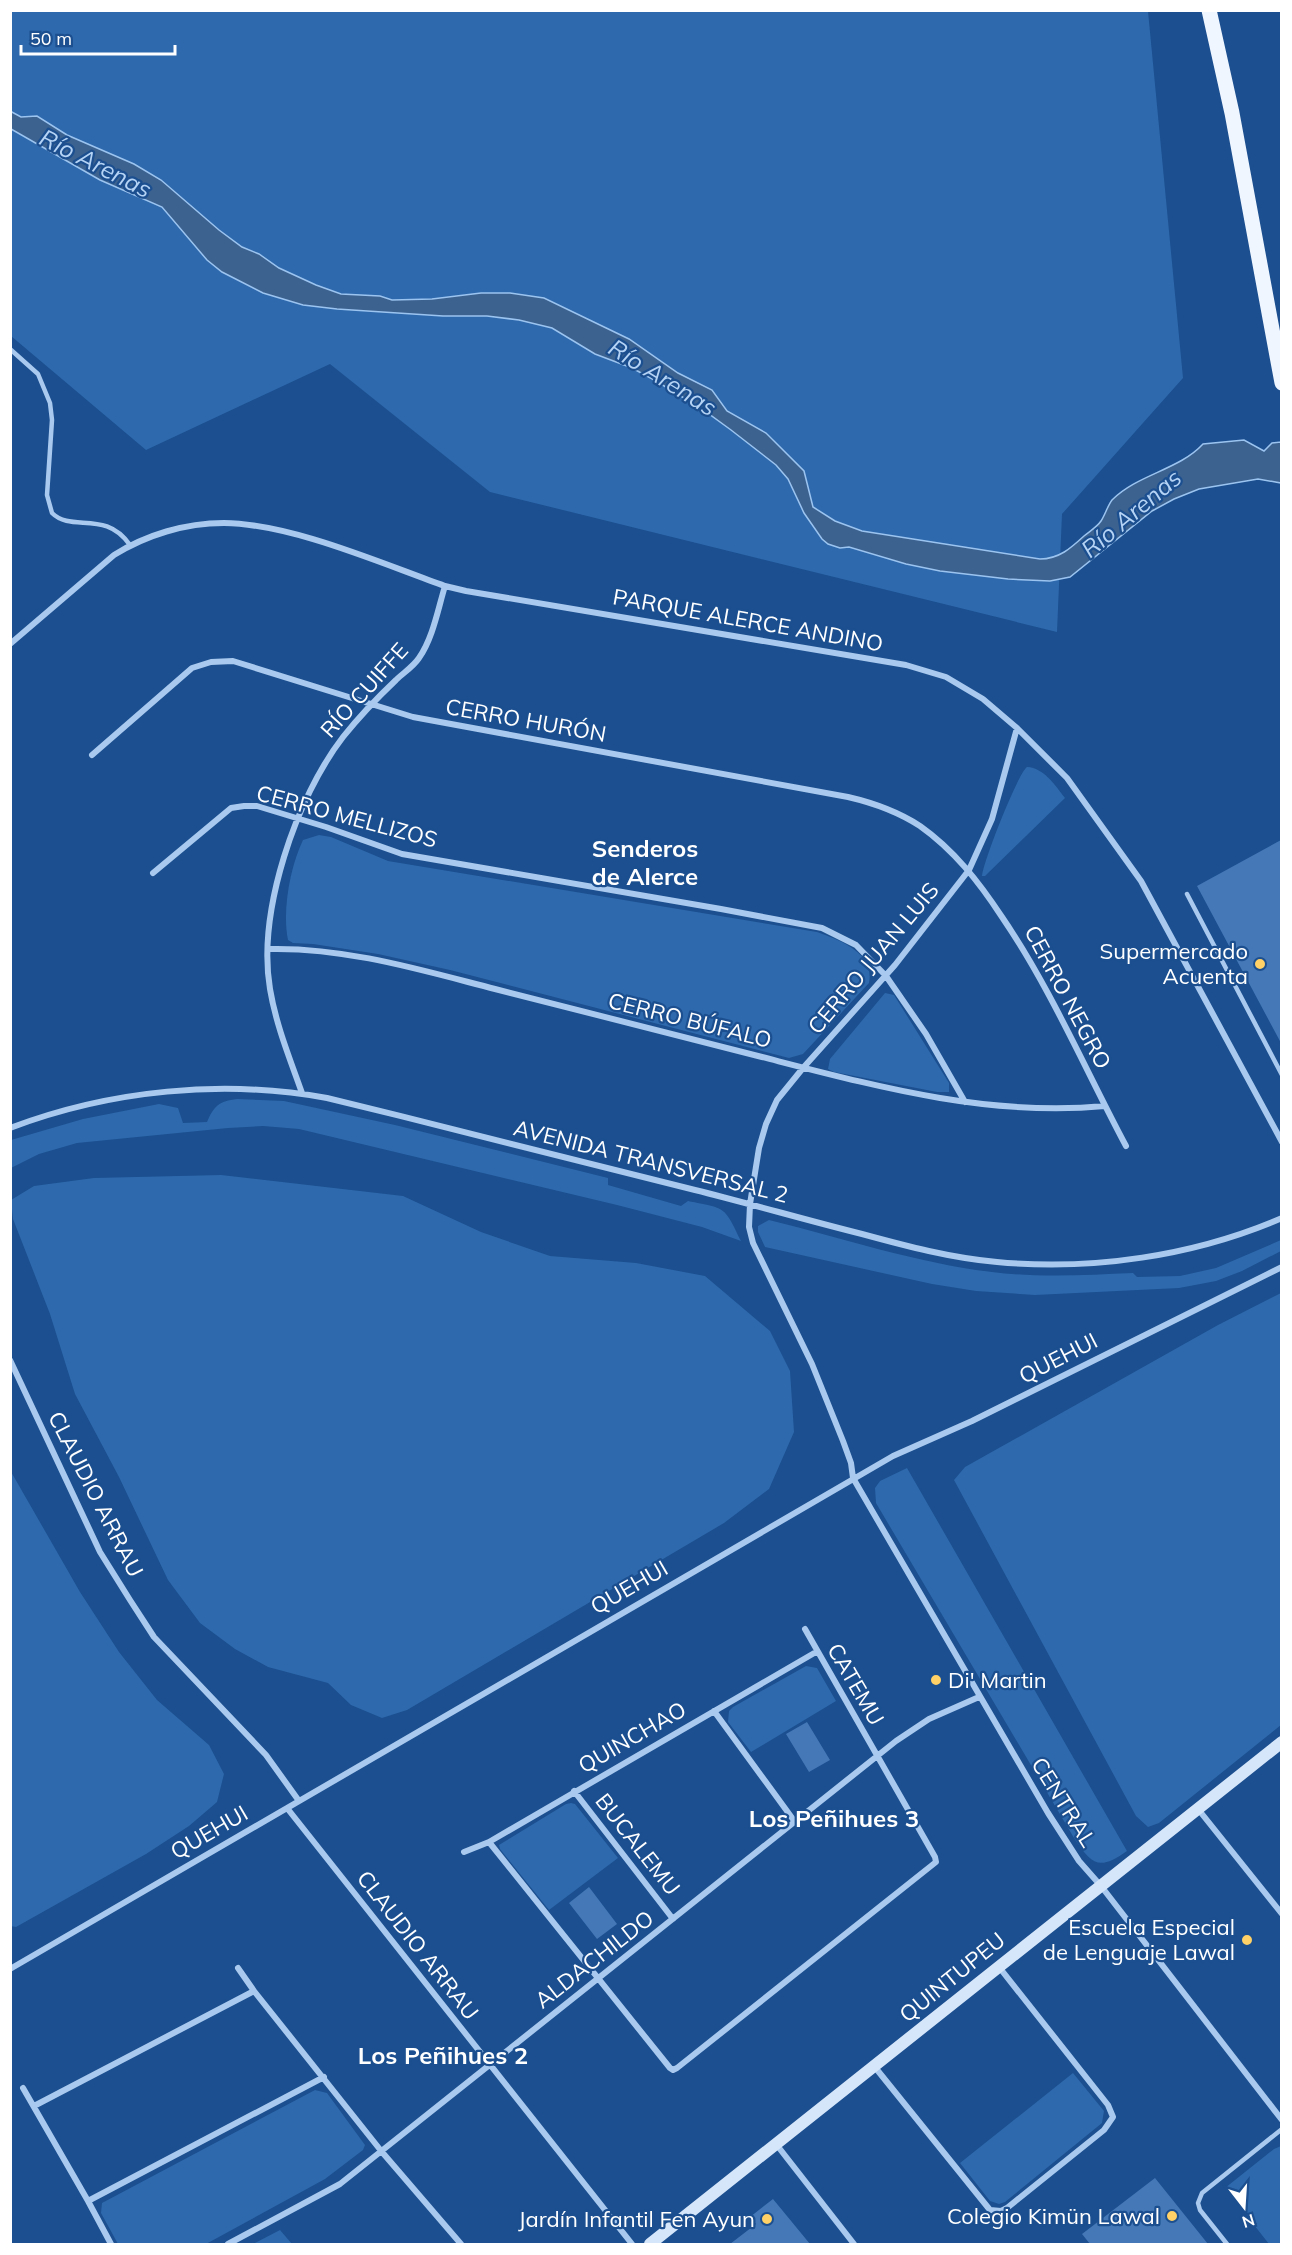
<svg xmlns="http://www.w3.org/2000/svg" width="1292" height="2255" font-family="Mulish,sans-serif">
<rect width="100%" height="100%" fill="#1b4f8f"/>
<path fill="#2e69ad" d="M11,11H1148L1183,378L1062,514L1057,632L490,492L330,364L146,450L11,336Z
M1027,767C1044,768 1055,785 1065,798L985,876H982C983,862 1018,773 1027,767Z
M319,835L331,837L388,861L817,932C840,940 875,953 869,983L803,1054L789,1058L450,970L378,954L313,944L293,943L288,940C282,911 290,867 303,840Z
M885,993L894,995L949,1083V1092H937L834,1072L828,1069L830,1059Z
M237,1099L284,1101L395,1125L608,1178V1185L681,1206L688,1201C726,1209 724,1205 741,1241L702,1227L617,1205L299,1129L263,1126L228,1128L77,1143L39,1154L11,1168V1140L83,1119L159,1104L178,1108L183,1123L207,1122C214,1106 219,1101 237,1099Z
M221,1175L403,1196L481,1232L550,1256L636,1263L705,1276L770,1331L790,1371L794,1432L769,1489L724,1523L407,1710L382,1718L351,1705L328,1683L268,1667L235,1649L200,1623L168,1580L119,1477L75,1394L50,1314L13,1219L11,1200L34,1186L94,1178Z
M769,1220C843,1238 916,1263 992,1272C1038,1278 1087,1275 1133,1273L1137,1277L1180,1276L1216,1268L1281,1240V1251L1242,1271L1216,1281L1195,1285L1179,1288L1035,1295L976,1291L932,1284L765,1247L758,1232V1226Z
M1281,1293V1725L1159,1823L1148,1827L1136,1816L954,1480L965,1467L1218,1325Z
M907,1468L1127,1851C1099,1871 1092,1865 1074,1838L876,1503L875,1488L880,1481Z
M10,1470L80,1592L119,1652L157,1700L209,1745L224,1774L217,1802L189,1826L146,1854L16,1927L10,1926Z
M806,1666L817,1668L836,1701L751,1752L728,1722L729,1711L733,1707Z
M571,1803L575,1804L618,1858L549,1910L500,1849L499,1845L566,1804Z
M1073,2073L1104,2111L1102,2123L1005,2202L999,2204L990,2201L960,2163Z
M315,2090L327,2093L365,2145L363,2150L325,2179L206,2244H118L101,2213L102,2203Z
M1281,2146V2244H1269L1225,2188L1274,2149Z
M280,2230L292,2244H253Z"/>
<path fill="#3c6290" stroke="#9cc4f0" stroke-width="1.5" d="M10,111L21,117L37,116L67,135L134,164L161,180L219,230L242,247L259,254L279,268L316,285L341,294L380,296L392,300L432,299L481,293H510L544,298L629,339L678,373L712,390L727,411L766,433L804,471L813,507L835,521L862,531L1040,559C1059,559 1071,548 1084,536C1090,531 1097,527 1101,521C1105,515 1108,505 1112,500C1138,474 1179,470 1203,444L1244,440L1264,451L1272,443L1281,442V483L1258,479L1199,489L1174,499L1152,511L1070,577L1050,581L1008,579L940,571L906,564L849,547L840,548L828,544L822,539L804,513L788,479L776,465L731,430L702,409L656,381L632,368L595,354L552,328L519,320L487,316H443L337,309L303,305L263,293L222,272L207,260L162,207L100,180L11,129Z"/>
<path fill="#4478b7" d="M1281,840V1043L1197,886Z
M807,1722L830,1760L809,1772L786,1734Z
M589,1887L617,1924L597,1939L569,1903Z
M1155,2178L1208,2244H1090L1082,2234Z
M773,2199L810,2244H730L756,2224L750,2217Z"/>
<g fill="none" stroke-linecap="round" stroke-linejoin="round">
<path stroke="#a9c9ee" stroke-width="4.5" d="M10,349L38,374L50,403L52,420L47,495L52,513C72,533 105,509 130,545
M1187,894L1282,1075
M1227,2244L1200,2210L1198,2203L1202,2193L1282,2129"/>
<path stroke="#a9c9ee" stroke-width="6" d="M10,644L114,555C146,535 185,523 224,523C292,524 380,563 445,586L466,591L906,665L946,677L983,699L1017,728L1067,778L1141,881L1282,1142
M1017,728L992,819L969,870L895,965L803,1068L777,1100L766,1124L759,1148L750,1204L749,1227L753,1243L812,1364L843,1441L851,1463L853,1478L1048,1813L1079,1861L1101,1886L1282,2120
M92,755L192,668L211,662L233,661L413,717L848,797C874,803 897,811 920,826C954,850 979,882 1002,917C1051,989 1085,1069 1126,1146
M153,873L231,808L244,806H257L326,827L402,854L721,909L822,928L856,945L886,976L926,1034L965,1102
M268,949C345,947 421,970 495,989C584,1012 673,1035 762,1057C875,1086 987,1117 1105,1106
M302,1093C290,1059 276,1025 270,989C257,912 296,798 343,737C359,717 377,698 396,680C403,673 413,667 419,658C433,638 438,609 445,586
M10,1128C110,1090 223,1079 327,1098C450,1128 573,1159 695,1190C751,1204 806,1220 862,1234C906,1246 951,1258 997,1262C1092,1271 1194,1256 1282,1218
M10,1360L100,1552L130,1600L154,1637L266,1755L299,1801
M714,1711L795,1822
M574,1791L673,1919
M287,1808L632,2244
M1198,1809L1282,1914
M489,1842L670,2068L673,2070L677,2068L936,1862L935,1857L805,1629
M464,1852L489,1842L816,1652
M238,1968L254,1991L382,2152L461,2244
M10,1969L893,1456L972,1421L1282,1267
M874,2066L990,2210L1001,2211L1007,2208L1104,2130L1113,2117L1108,2105L999,1967
M23,2088L88,2201L111,2244
M34,2106L254,1991
M776,2144L854,2244
M88,2201L324,2077
M228,2244L340,2184L896,1741L929,1719L979,1697"/>
<path stroke="#d6e6fa" stroke-width="12" d="M650,2244L1282,1742"/>
<path stroke="#f0f6ff" stroke-width="15" d="M1209,10L1232,113L1282,383"/>
</g>
<g fill="#ffd166" stroke="#1b4f8f" stroke-width="2">
<circle cx="1260" cy="964" r="6"/>
<circle cx="936" cy="1680" r="6"/>
<circle cx="1247" cy="1940" r="6"/>
<circle cx="1172" cy="2216" r="6"/>
<circle cx="767" cy="2219" r="6"/>
</g>
<g text-anchor="middle" dominant-baseline="central" stroke-width="4.5" stroke-linejoin="round" paint-order="stroke">
<g font-size="22" fill="#fff" stroke="#1b4f8f">
<text transform="translate(748 620) rotate(10)">PARQUE ALERCE ANDINO</text>
<text transform="translate(364 690) rotate(-48)">RÍO CUIFFE</text>
<text transform="translate(526 720) rotate(10)">CERRO HURÓN</text>
<text transform="translate(347 816) rotate(15)">CERRO MELLIZOS</text>
<text transform="translate(873 958) rotate(-50)">CERRO JUAN LUIS</text>
<text transform="translate(1068 997) rotate(62)">CERRO NEGRO</text>
<text transform="translate(690 1020) rotate(14)">CERRO BÚFALO</text>
<text transform="translate(651 1161) rotate(14)">AVENIDA TRANSVERSAL 2</text>
<text transform="translate(1058 1358) rotate(-27)">QUEHUI</text>
<text transform="translate(96 1494) rotate(63)">CLAUDIO ARRAU</text>
<text transform="translate(629 1587) rotate(-30)">QUEHUI</text>
<text transform="translate(856 1684) rotate(60)">CATEMU</text>
<text transform="translate(632 1737) rotate(-30)">QUINCHAO</text>
<text transform="translate(1064 1802) rotate(58)">CENTRAL</text>
<text transform="translate(209 1832) rotate(-30)">QUEHUI</text>
<text transform="translate(638 1844) rotate(52)">BUCALEMU</text>
<text transform="translate(418 1945) rotate(52)">CLAUDIO ARRAU</text>
<text transform="translate(594 1959) rotate(-38)">ALDACHILDO</text>
<text transform="translate(952 1977) rotate(-39)">QUINTUPEU</text>
</g>
<g font-size="22" fill="#fff" stroke="#1b4f8f" text-anchor="end">
<text x="1248" y="951">Supermercado<tspan x="1248" dy="25">Acuenta</tspan></text>
<text x="948" y="1680" text-anchor="start">Di' Martin</text>
<text x="1235" y="1927">Escuela Especial<tspan x="1235" dy="25">de Lenguaje Lawal</tspan></text>
<text x="1160" y="2216">Colegio Kimün Lawal</text>
<text x="755" y="2219">Jardín Infantil Fen Ayun</text>
</g>
<g font-size="24" font-style="italic" fill="#b5d3f5" stroke="#1b4f8f">
<text transform="translate(96 163) rotate(27)">Río Arenas</text>
<text transform="translate(663 377) rotate(32)">Río Arenas</text>
<text transform="translate(1131 513) rotate(-40)">Río Arenas</text>
</g>
<g font-size="24" font-weight="bold" fill="#fff" stroke="#1b4f8f">
<text x="645" y="848">Senderos<tspan x="645" dy="28">de Alerce</tspan></text>
<text x="834" y="1818">Los Peñihues 3</text>
<text x="443" y="2055">Los Peñihues 2</text>
</g>
</g>
<rect width="1292" height="2255" fill="none" stroke="#ffffff" stroke-width="24"/>
<g transform="translate(1244 2207) rotate(163)" stroke="#1b4f8f" stroke-width="4.5" paint-order="stroke">
<path d="M0-4.5L10 22L0 15L-10 22Z" fill="#ffffff"/>
<text y="-9" font-size="16" font-weight="bold" text-anchor="middle" fill="#ffffff">N</text>
</g>
<path d="M21 45v9h154v-9" fill="none" stroke="#ffffff" stroke-width="3"/>
<text x="30" y="45" font-size="18" fill="#ffffff" stroke="#1b4f8f" stroke-width="4.5" paint-order="stroke">50 m</text>
</svg>
